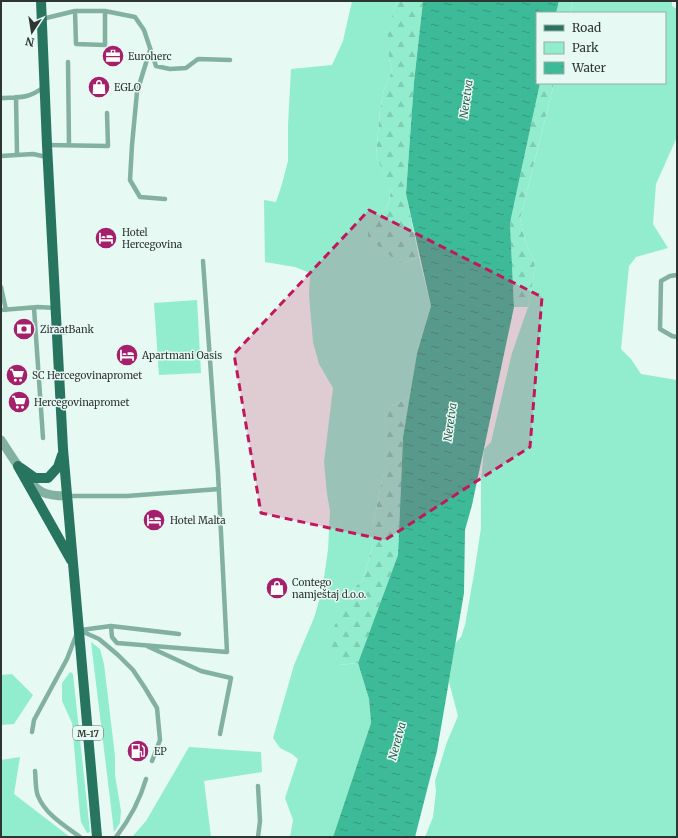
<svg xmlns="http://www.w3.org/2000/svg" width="678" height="838" font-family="Merriweather,serif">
<defs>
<pattern id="forest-firs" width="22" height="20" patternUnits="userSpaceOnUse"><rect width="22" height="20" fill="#92edcf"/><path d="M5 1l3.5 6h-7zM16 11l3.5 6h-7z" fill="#7eccb2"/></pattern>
<pattern id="water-ripples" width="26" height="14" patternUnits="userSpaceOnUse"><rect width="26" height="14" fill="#3dbb99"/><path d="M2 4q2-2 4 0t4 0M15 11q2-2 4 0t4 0" fill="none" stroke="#34997d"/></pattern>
</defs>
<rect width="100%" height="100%" fill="#e6f9f2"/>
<path fill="#92edcf" d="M352,1H398L394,8L388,52L392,71L384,90L380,110L376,156L391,188L389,202L385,211L403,263L419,257L431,306L417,353L410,397L391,406L383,450V474L373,525V544L363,580L353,589L350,599L339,665L358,663L369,699L371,723L333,837H290L293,820L285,798L298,759L292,754L280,748L273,738L294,665L314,618L322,591L328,550L330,511L327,494L324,462L333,388L319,364L313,342L309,295L310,273L295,267L265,262L264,200L276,202L282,184L288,161V125L291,69L332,65L343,41Z
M573,1H672V6L677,9V137L656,184L653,224L668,248L636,257L629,266L621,349L631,359L641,374L677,380V837H425L433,817L436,791L435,781L447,742L458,716L449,682L455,644L461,637L465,625L474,574L481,528V481L484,449L491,442L512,353L528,307L532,288L535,262L526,244L520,219L554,83H665V13H570Z
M197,300L201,373L159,375L154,303Z
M91,642L100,649L104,664L115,756V775L121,811L120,823L114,832Z
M70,672L73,674L90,832L87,833L81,822L80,815L72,723L62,701V683Z
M12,674L33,695L14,724L1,725V675Z
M189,747L261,752L262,772L204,781L211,837H132L146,821Z
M20,757L14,794L70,837H1V760Z"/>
<path fill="url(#forest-firs)" d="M398,1H423L414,82L406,194L419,257L403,263L393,258L368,237V230L374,214L385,211L389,202L391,189L376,156L380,110L384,90L392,71L388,52V33L394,8Z
M559,1H573L570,13H556Z
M540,83H554L520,219L526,244L535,262L532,288L528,307H514L510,223Z
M410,397L403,437L398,555L358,663L339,665L330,647L329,635L350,599L353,589L363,580L373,544V525L383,474V450L384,427L391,406Z"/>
<path fill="url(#water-ripples)" d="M423,1H559L556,13H537V83H540L510,223L514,307L472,505L465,530L464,593L437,751L415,837H333L371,723L369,699L358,663L398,555L403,437L417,353L431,306L406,194L414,82Z"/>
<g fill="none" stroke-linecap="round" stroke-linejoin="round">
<path stroke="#83b1a1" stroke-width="4.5" d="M105,11L135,17L144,30L156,66L170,69L186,68L198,59L230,60
M42,19L75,11H105V45L76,44L75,11
M150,50L137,92L132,145L130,180L140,197L165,199
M68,62L69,145
M16,97L17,154
M1,98C20,97 28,99 44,87
M47,145L108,146L107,113
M1,156L33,154L47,157
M677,275L670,276L661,281L660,329L672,336L677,337
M1,287L6,310
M34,308L43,438
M1,310L38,307L56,308
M57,333L85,330
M67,496H127L219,489
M111,626L112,637L117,643L227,652L218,473L203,261
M79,630L99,639L118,655L133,670L145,688L157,708L160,740L152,761
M81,630L111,626L179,634
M147,646L201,671L231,678L220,734
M32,732L34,720L67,659L77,633
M35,771C36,779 35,789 38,796C45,814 65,826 80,837
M258,786L260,821L258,837
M116,837C129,820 140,800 146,779"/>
<path stroke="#83b1a1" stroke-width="9" d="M1,440C11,455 28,484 42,492C50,496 59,496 67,496"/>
<path stroke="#27745f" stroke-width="10" d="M41,1L47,145L63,449L97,837
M18,466L71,560
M21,468L35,478H48L58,467L62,455"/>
</g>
<path fill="#c2185b" fill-opacity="0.2" stroke="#c2185b" stroke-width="3" stroke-dasharray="8 5" stroke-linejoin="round" d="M369,210L542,297L530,447L385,540L261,513L234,354Z"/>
<defs>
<g id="office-disc" transform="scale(1.15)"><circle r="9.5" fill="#a5206b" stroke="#e6f9f2"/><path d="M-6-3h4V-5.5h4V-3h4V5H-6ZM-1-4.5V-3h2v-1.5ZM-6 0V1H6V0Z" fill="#fff"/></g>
<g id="shop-disc" transform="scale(1.15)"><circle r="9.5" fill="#a5206b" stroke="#e6f9f2"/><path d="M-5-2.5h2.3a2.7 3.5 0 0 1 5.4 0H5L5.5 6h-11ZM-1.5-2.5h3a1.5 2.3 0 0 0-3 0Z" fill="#fff"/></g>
<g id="hotel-disc" transform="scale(1.15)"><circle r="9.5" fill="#a5206b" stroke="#e6f9f2"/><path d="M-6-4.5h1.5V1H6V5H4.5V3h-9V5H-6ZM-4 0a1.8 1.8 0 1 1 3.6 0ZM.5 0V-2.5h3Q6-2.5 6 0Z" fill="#fff"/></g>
<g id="bank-disc" transform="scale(1.15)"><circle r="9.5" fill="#a5206b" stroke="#e6f9f2"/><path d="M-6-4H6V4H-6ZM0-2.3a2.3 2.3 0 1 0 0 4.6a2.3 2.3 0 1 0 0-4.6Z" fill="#fff"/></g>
<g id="supermarket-disc" transform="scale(1.15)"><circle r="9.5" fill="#a5206b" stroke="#e6f9f2"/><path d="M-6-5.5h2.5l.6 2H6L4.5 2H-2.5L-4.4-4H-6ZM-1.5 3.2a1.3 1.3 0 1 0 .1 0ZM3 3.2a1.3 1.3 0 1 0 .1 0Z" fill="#fff"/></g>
<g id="fuel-disc" transform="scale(1.15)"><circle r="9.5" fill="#a5206b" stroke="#e6f9f2"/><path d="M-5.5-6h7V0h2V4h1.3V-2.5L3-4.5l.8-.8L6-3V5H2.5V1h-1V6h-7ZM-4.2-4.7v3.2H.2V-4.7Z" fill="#fff"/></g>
</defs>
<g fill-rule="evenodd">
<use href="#office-disc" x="113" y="56"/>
<use href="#shop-disc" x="99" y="87"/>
<use href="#hotel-disc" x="106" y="238"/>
<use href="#bank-disc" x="24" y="329"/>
<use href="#hotel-disc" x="127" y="355"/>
<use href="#supermarket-disc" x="17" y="375"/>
<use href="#supermarket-disc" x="19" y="402"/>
<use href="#hotel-disc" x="154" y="520"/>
<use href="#shop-disc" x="277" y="588"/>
<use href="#fuel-disc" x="138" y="751"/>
</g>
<g text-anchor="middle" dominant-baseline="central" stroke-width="3" stroke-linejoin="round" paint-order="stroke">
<rect fill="#e6f9f2" stroke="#65706c" stroke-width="1" x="73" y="726" width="30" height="14" rx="3"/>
<g font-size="9" font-weight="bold" fill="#2e3633">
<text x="88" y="733">M-17</text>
</g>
<g font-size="10" fill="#2e3633" stroke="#e6f9f2" text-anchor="start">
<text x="128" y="56">Euroherc</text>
<text x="114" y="87">EGLO</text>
<text x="122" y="232">Hotel<tspan x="122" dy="12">Hercegovina</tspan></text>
<text x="40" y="329">ZiraatBank</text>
<text x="142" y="355">Apartmani Oasis</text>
<text x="32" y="375">SC Hercegovinapromet</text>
<text x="34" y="402">Hercegovinapromet</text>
<text x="170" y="520">Hotel Malta</text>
<text x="292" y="582">Contego<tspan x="292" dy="12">namještaj d.o.o.</tspan></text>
<text x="154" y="751">EP</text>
</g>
<g font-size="11" font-style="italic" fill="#285a4b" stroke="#e6f9f2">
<text transform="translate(466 99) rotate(-82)">Neretva</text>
<text transform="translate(450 422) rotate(-82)">Neretva</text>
<text transform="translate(397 741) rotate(-75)">Neretva</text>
</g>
</g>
<rect width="678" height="838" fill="none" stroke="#2e3633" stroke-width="4"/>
<rect x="536" y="12" width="130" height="72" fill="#e6f9f2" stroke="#9caba6"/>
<rect x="544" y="25" width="20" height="6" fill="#27745f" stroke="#9caba6"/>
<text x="572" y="32" font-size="12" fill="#2e3633">Road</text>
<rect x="544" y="42" width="20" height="12" fill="#92edcf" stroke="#9caba6"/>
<text x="572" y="52" font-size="12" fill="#2e3633">Park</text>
<rect x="544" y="62" width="20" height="12" fill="url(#water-ripples)" stroke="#9caba6"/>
<text x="572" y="72" font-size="12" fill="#2e3633">Water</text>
<g transform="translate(32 32) rotate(192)" stroke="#e6f9f2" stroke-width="3" paint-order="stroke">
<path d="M0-3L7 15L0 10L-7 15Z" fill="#2e3633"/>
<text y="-6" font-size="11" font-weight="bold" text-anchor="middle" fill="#2e3633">N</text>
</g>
</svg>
